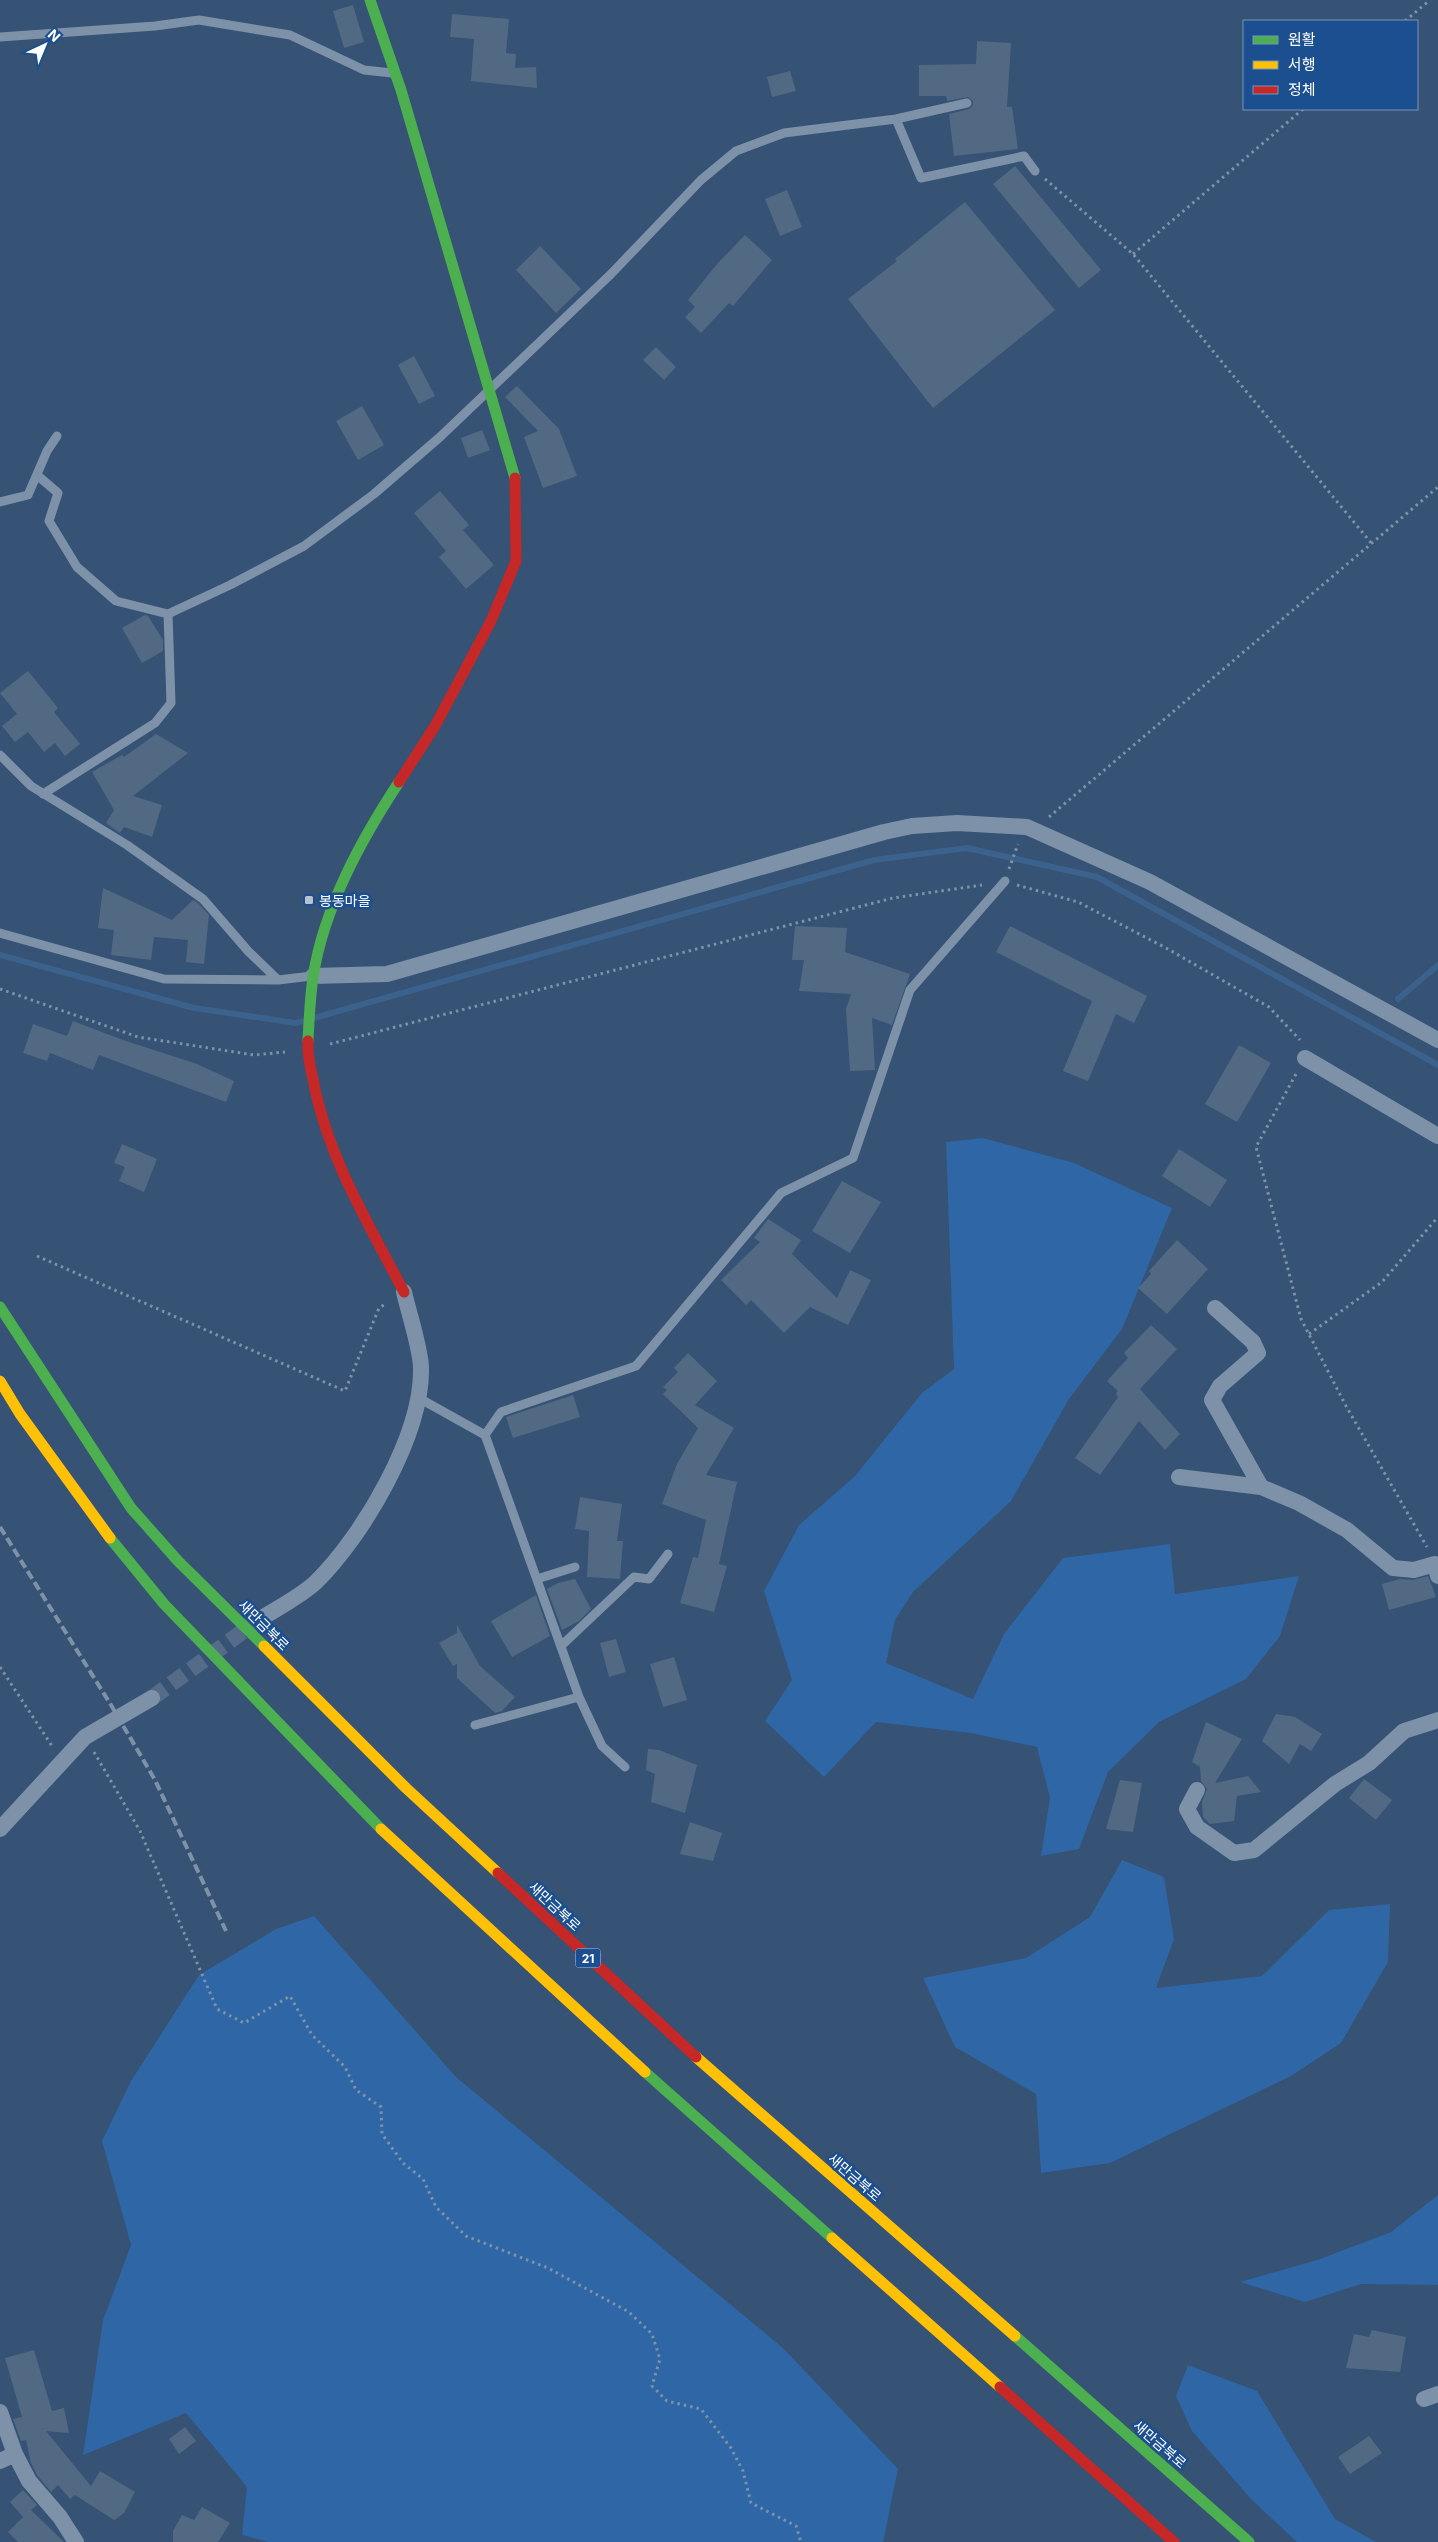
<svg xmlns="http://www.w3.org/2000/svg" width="1438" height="2542" font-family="Inter,'Noto Sans KR',sans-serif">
<rect width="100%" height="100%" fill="#365274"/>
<path fill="#2f66a5" d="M983,1138L1074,1163L1172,1208L1122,1329L1069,1399L1011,1501L913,1592L895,1620L886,1663L973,1699L1004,1634L1063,1558L1170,1544L1175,1594L1299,1576L1280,1636L1246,1679L1159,1722L1108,1772L1079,1849L1041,1856L1050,1798L1037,1747L971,1733L876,1722L824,1777L765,1721L792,1680L764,1591L799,1525L855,1476L922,1393L954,1369L946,1142Z
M1122,1860L1164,1877L1174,1939L1156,1988L1262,1976L1329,1910L1390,1904L1388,1962L1341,2043L1291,2076L1110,2163L1041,2173L1036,2094L955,2047L923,1978L1026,1958L1090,1917Z
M314,1916L456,2077L783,2348L898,2469L883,2542H268L242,2535L247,2487L186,2413L83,2455L103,2320L131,2245L102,2141L131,2081L199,1975L276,1929Z
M1438,2195V2285L1361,2284L1305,2302L1240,2282L1320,2259L1391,2232Z
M1188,2365L1257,2391L1335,2519L1376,2542H1297L1251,2499L1192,2431L1176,2396Z"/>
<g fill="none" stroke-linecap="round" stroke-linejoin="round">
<path stroke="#3b618d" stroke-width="6" d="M0,955L194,1008L296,1023L304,1021
M1398,999L1438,965
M314,1018L874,860L967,848L1097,877L1438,1065"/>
</g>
<path fill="#526984" d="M353,5L364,42L344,48L333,11Z
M452,14L509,19L506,53L516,54L515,68L536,67L537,88L471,81L474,39L450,37Z
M977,41L1011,43L1007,107H1012L1018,149L954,156L949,114L969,109L973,105V101L968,97L947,101L946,96H919V65L976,64Z
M790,71L796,91L772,97L767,77Z
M1015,166L1101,270L1079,288L993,184Z
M787,190L802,227L780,236L765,199Z
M965,202L1055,310L933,408L848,299L897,261L895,259Z
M745,235L772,260L733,306L729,303L701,333L685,317L695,307L688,300L717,264Z
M540,246L581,289L556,313L516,270Z
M656,347L676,367L664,380L643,360Z
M414,356L435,396L419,404L398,365Z
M517,386L559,429L577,476L543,488L524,437L538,431L505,397Z
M362,406L384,445L358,460L336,421Z
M482,430L490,450L468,458L461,438Z
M440,491L469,525L463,530L494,565L466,589L439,557L446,551L414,513Z
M145,615L148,616L163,640V651L142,663L122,628Z
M28,671L58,708L54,712L80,744L65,756L55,743L44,752L28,732L15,742L2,726L17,714L0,693Z
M156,734L188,753L133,796L162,805L152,837L124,827L120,833L106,823L114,810L92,772L122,755L124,757Z
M103,888L172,920L193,900L199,904L209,915L204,964L186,962L188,940L154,937L151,960L111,955L114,930L98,928Z
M795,926L847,928L845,952L910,974L892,1025L872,1018L875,1070L850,1071L846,1009L851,994L799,991L804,960H792Z
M1010,926L1147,996L1134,1023L1116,1014L1088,1081L1063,1071L1092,1001L996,952Z
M73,1021L123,1040L197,1064L234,1081L226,1102L99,1055L93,1070L50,1053L47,1061L23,1053L33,1024L67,1036Z
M1239,1045L1271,1063L1237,1122L1205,1104Z
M122,1144L157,1159L144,1192L119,1181L125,1167L114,1163Z
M1179,1149L1227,1180L1210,1207L1162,1176Z
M842,1181L881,1202L850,1253L812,1231Z
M768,1219L801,1240L792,1254L837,1298L850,1270L871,1280L848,1325L810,1307L784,1333L751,1300L746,1305L721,1280L760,1242L754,1238Z
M1177,1240L1208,1269L1167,1314L1138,1288L1151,1274L1149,1271Z
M1151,1325L1177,1349L1140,1389L1180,1434L1165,1450L1139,1421L1100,1475L1075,1458L1118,1397L1116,1394L1118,1391L1107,1381L1128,1358L1124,1353Z
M688,1353L717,1381L695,1405L734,1428L706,1475L737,1482L719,1564L727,1566L714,1612L680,1603L693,1557L698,1558L706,1520L662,1504L677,1464L698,1428L663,1394L667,1390L663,1387L678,1372L674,1368Z
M573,1395L580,1417L513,1438L506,1417Z
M580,1497L622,1504L617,1541H623L620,1579L587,1577L589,1531L575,1529Z
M1428,1576L1436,1597L1389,1610L1382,1584L1400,1579L1413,1580Z
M575,1579L591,1609L579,1621L562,1630L547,1589L558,1583Z
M536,1595L550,1636L512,1657L491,1621Z
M457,1625L480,1666L515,1697L502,1711L495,1713L457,1678V1664L453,1666L439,1643L457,1633Z
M616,1639L626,1672L609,1677L600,1643Z
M674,1657L687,1700L663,1707L650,1664Z
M1276,1714L1295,1717L1322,1734L1311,1751L1300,1744L1289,1764L1262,1741Z
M1206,1722L1242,1739L1215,1783L1248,1776L1261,1792L1237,1796L1234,1821L1210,1824L1203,1817L1202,1802L1207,1789L1201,1781L1200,1767L1192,1762Z
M648,1749L659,1750L697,1765L685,1813L651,1802L655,1774L646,1770Z
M1364,1779L1392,1800L1376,1820L1349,1798Z
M1120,1780L1142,1783L1133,1832L1106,1829Z
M690,1822L722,1833L713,1861L680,1854Z
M1372,2330L1406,2337L1400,2372L1346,2368L1354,2334L1369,2337Z
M34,2350L52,2411L64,2408L69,2433L46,2431L91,2486L100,2471L135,2492L124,2513L116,2519L114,2520L75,2495L70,2499L58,2485L51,2492L37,2475L31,2463L26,2440L21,2441L13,2419L22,2417L5,2358Z
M185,2427L196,2441L179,2454L169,2439Z
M1369,2436L1382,2453L1350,2474L1338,2457Z
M23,2490L37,2505L31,2510L64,2542H18L8,2532L23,2517L10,2502Z
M202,2507L230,2523L218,2542H173V2531L182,2515L194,2520Z"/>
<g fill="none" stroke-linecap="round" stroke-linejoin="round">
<path stroke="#546c89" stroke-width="16" stroke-dasharray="16 8" stroke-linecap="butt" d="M152,1698L253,1624"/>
<path stroke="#7d92a8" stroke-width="3" stroke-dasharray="2.5 4" stroke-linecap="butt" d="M1405,21L1430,0
M1045,179L1133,254L1372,544
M1133,254L1303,109
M1049,817L1438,487
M1009,869L1018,844
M1017,885L1078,902L1166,948L1269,1007L1300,1040
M0,989L138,1037L254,1055L285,1052
M330,1044L893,898L982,885
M1296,1074L1256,1147L1301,1319L1346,1406L1427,1547
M37,1256L345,1391L379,1308L387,1303
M1309,1334L1382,1282L1438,1217
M0,1667L52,1746
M94,1752L140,1831L217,2009L244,2023L290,1996L312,2035L345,2067L356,2090L381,2107L382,2134L403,2163L423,2179L436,2207L466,2236L548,2268L629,2312L652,2334L660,2359L652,2386L667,2401L701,2409L731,2448L743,2471L751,2503L796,2526L801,2542"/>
<path stroke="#7d92a8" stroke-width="9" d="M0,37L155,26L199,20L290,35L364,70L392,73
M896,119L921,178L1024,156L1035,171
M37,475L58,493L49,521L77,567L116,601L168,614L171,703L155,723L43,794
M0,502L28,495L47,451L57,436
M168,614L230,585L304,546L374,494L440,437L611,274L701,180L736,151L784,133L896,119L967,103
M0,755L31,786L127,845L203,899L248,951L278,980L312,976
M0,933L164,979L278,980
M417,1397L485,1435L579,1697L602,1746L625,1767
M485,1435L501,1412L636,1366L781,1193L853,1158L910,990L1005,881
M537,1579L575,1567
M561,1646L634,1577L649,1579L668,1554
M475,1725L579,1697"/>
<path stroke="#7d92a8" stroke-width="16" d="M313,976L387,974L884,832L912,826L957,823L1027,827L1150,882L1438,1040
M1305,1058L1438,1136
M1215,1308L1253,1342L1258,1353L1220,1386L1212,1400L1261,1487
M1179,1477L1261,1487L1299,1503L1347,1530L1393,1568L1414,1570L1435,1564L1438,1576
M259,1620C277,1608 300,1597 316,1582C363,1536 423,1434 421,1367C420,1346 409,1314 404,1292
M1197,1790L1187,1809L1197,1827L1234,1853L1254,1850L1335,1784L1369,1763L1404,1731L1438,1720
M0,1829L85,1737L152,1698
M1424,2399L1438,2394
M0,2412L15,2454L0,2461
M15,2454L29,2481L60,2517L76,2542"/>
<path stroke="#4caf50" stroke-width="11" d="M370,0L401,90L515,478
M308,1041C309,1020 310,998 313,977C324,907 361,840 399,782
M0,1307L131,1508L178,1561L264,1646
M110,1538L164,1604L381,1829
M645,2072L832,2238
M1015,2336L1249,2542"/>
<path stroke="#ffc107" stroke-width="11" d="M0,1381L20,1414L110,1538
M264,1646L406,1788L498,1873
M381,1829L645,2072
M696,2057L1015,2336
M832,2238L1000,2387"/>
<path stroke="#c62828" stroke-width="11" d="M399,782L435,726L491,621L516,561L515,478
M308,1041C307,1054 310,1067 313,1079C327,1156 368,1223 404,1292
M498,1873L696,2057
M1000,2387L1174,2542"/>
<path stroke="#7e92a7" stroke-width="4" stroke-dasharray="9 4" stroke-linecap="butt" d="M0,1527L111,1705L155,1780L226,1931"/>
</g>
<rect fill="#b9c2ce" stroke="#1b4f8f" stroke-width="2" x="304" y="895" width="10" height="10" rx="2.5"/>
<g text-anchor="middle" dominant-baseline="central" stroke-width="5" stroke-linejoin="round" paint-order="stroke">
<rect fill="#1b4f8f" stroke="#bbcadd" stroke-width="1" x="575.5" y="1948.5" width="25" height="19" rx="4"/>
<g font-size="12" font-weight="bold" fill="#fff">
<text x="588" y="1958">21</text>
</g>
<g font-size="14" fill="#fff" stroke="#1b4f8f" text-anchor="start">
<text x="319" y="900">봉동마을</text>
</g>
<g font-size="14" fill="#fff" stroke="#1b4f8f">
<text transform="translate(264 1625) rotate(45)">새만금북로</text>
<text transform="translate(555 1906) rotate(43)">새만금북로</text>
<text transform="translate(855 2177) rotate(41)">새만금북로</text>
<text transform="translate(1160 2444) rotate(41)">새만금북로</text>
</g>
</g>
<rect x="1243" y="20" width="175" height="90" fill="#1b4f8f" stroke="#7695bc"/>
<rect x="1253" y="36" width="25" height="8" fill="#4caf50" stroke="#7695bc"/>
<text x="1288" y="45" font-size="15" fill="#ffffff">원활</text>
<rect x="1253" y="61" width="25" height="8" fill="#ffc107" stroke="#7695bc"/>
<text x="1288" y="70" font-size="15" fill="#ffffff">서행</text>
<rect x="1253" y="86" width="25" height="8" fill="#c62828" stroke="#7695bc"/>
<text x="1288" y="95" font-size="15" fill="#ffffff">정체</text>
<g transform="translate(45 45) rotate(44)" stroke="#1b4f8f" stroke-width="4" paint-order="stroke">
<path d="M0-4L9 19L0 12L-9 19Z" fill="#ffffff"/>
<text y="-8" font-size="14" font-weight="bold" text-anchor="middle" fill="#ffffff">N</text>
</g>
</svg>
